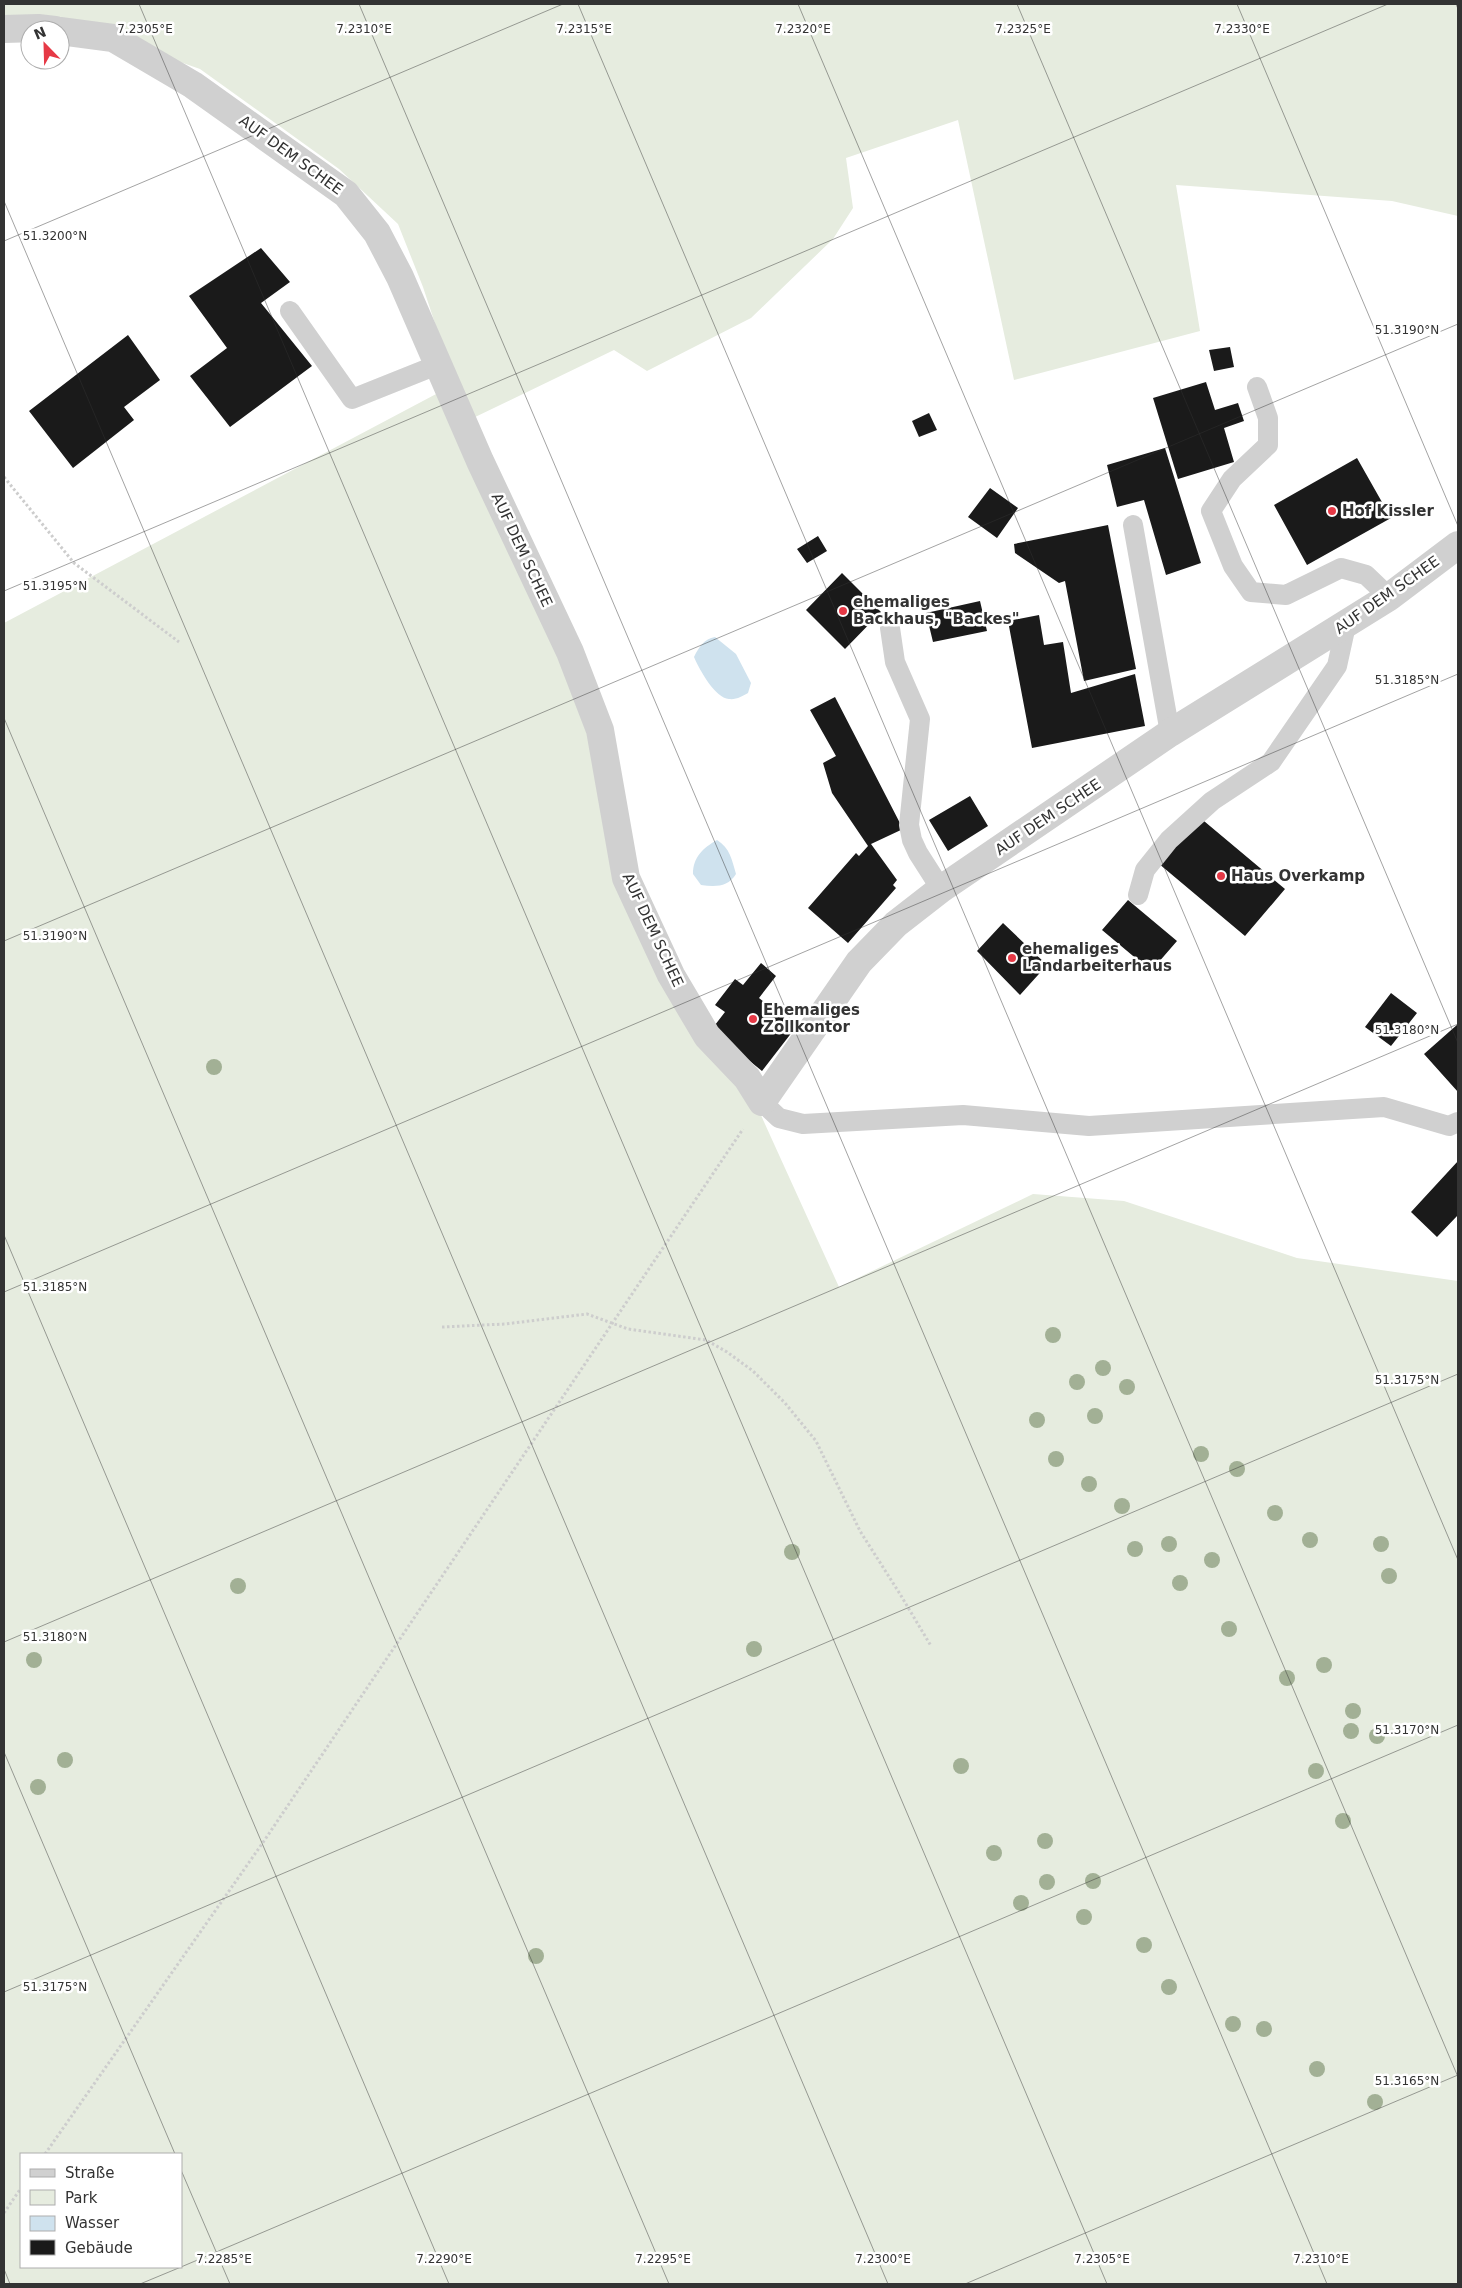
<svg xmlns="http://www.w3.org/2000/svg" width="1462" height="2288" font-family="'DejaVu Sans',sans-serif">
<rect width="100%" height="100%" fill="#fff"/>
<path fill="#e6ecdf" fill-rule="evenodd" d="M4,4H1458V216L1392,201L1176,185L1200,331L1014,380L958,120L846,158L853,208L833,239L751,318L647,371L614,350L471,419L453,378L423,287L398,224L339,169L200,69L47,15L4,16Z
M438,393L541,615L583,714L617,884L745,1080L839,1287L1033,1194L1124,1201L1297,1258L1458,1281V2284H4V623ZM21,2154H181V2267H21Z"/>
<path fill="#cfe2ee" d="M715,637L736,654L751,683L748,693C743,696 736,700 729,699C715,698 699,669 694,657C699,647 704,639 715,637Z
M717,840C730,848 732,860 736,874C728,887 716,887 701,885L693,874C693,857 703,848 717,840Z"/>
<path fill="#1a1a1a" d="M261,248L290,282L261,303L312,366L230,427L190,376L227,348L189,296Z
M128,335L160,380L124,407L134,420L73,468L29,411Z
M1230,347L1234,367L1214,371L1209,350Z
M1206,382L1215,410L1238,403L1244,421L1224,428L1234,462L1178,479L1153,398Z
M929,413L937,430L919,437L912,421Z
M1165,448L1201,563L1166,575L1144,500L1117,507L1107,465Z
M1357,458L1391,518L1307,565L1274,505Z
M990,488L1018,508L997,538L968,517Z
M1108,525L1136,669L1084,681L1065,581L1059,583L1015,553L1014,544Z
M818,536L827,551L807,563L797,549Z
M842,573L881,612L845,649L806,610Z
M980,601L987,631L933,642L926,613Z
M1039,615L1044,645L1063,642L1071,693L1135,674L1145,726L1032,748L1008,621Z
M835,697L903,829L871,844L897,880L893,885L896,888L848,943L808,908L856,853L859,856L868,846L832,793L823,763L836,756L810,710Z
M970,796L988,826L948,851L929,820Z
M1198,816L1285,889L1245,936L1158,863Z
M1128,900L1177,941L1151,971L1102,930Z
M1003,923L1047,965L1020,995L977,951Z
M761,963L776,976L759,998L796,1027L762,1071L725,1041L715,1025L725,1012L715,1005L735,979L743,985Z
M1391,993L1417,1013L1391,1046L1365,1027Z
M1458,1024V1092L1424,1054Z
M1458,1161V1215L1437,1237L1411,1212Z"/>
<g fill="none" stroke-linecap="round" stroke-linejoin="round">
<path stroke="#cdcdcd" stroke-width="3" stroke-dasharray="2.5 2.5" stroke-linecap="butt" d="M4,477L74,563L179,642
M442,1327L505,1324L587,1314L628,1329L706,1340L727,1352L753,1371L785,1403L816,1441L860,1531L900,1594L931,1646
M45,2154L264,1841L743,1129
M4,2213L21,2188"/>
<path stroke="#d0d0d0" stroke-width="20" d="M290,311L352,399L437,365
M1257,387L1268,418V445L1232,479L1211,511L1233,566L1251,592L1286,595L1341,568L1366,575L1389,597
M1133,525L1170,733
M890,628L895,662L920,719L909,825L912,840L918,853L941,889
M1138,895L1145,870L1169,840L1212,801L1271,762L1337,666L1346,625
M762,1102L779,1118L803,1124L963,1115L1089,1126L1384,1107L1449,1126L1458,1122"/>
<path stroke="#d0d0d0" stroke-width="28" d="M4,29L38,28L55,30
M60,31L113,38L193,85L346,194L377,233L400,277L480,461L570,652L600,730L626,878L671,975L707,1036L747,1078L762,1102L859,962L896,924L941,889L1170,733L1389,597L1458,545"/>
</g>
<g fill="#a2b095">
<circle cx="214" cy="1067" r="8"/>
<circle cx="1053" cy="1335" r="8"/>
<circle cx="1103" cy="1368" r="8"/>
<circle cx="1077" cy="1382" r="8"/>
<circle cx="1127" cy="1387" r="8"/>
<circle cx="1095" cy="1416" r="8"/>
<circle cx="1037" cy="1420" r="8"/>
<circle cx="1201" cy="1454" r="8"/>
<circle cx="1056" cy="1459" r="8"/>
<circle cx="1237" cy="1469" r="8"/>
<circle cx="1089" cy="1484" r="8"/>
<circle cx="1122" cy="1506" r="8"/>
<circle cx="1275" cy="1513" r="8"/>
<circle cx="1310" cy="1540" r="8"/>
<circle cx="1169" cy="1544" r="8"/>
<circle cx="1381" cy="1544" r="8"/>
<circle cx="1135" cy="1549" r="8"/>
<circle cx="792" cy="1552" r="8"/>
<circle cx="1212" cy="1560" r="8"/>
<circle cx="1389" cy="1576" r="8"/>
<circle cx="1180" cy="1583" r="8"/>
<circle cx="238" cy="1586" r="8"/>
<circle cx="1229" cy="1629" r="8"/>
<circle cx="754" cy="1649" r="8"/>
<circle cx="34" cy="1660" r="8"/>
<circle cx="1324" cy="1665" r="8"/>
<circle cx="1287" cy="1678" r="8"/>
<circle cx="1353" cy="1711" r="8"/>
<circle cx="1351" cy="1731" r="8"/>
<circle cx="1377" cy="1736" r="8"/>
<circle cx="65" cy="1760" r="8"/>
<circle cx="961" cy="1766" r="8"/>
<circle cx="1316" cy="1771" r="8"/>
<circle cx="38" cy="1787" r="8"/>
<circle cx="1343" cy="1821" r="8"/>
<circle cx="1045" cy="1841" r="8"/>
<circle cx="994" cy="1853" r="8"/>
<circle cx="1093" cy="1881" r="8"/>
<circle cx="1047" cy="1882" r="8"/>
<circle cx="1021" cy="1903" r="8"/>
<circle cx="1084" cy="1917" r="8"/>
<circle cx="1144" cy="1945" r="8"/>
<circle cx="536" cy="1956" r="8"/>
<circle cx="1169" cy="1987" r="8"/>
<circle cx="1233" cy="2024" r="8"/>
<circle cx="1264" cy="2029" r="8"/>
<circle cx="1317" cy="2069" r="8"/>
<circle cx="1375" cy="2102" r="8"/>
</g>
<path fill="none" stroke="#333" stroke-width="1" stroke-opacity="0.45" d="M139,4L1107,2284M359,4L1327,2284M578,4L1458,2077M798,4L1458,1560M1017,4L1458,1043M1237,4L1458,526M1456,4L1458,9M4,201L888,2284M4,241L563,4M4,591L1388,4M4,718L669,2284M4,941L1458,324M4,1235L449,2284M4,1292L1458,674M4,1642L1458,1024M4,1752L175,2154M4,1992L1458,1374M181,2170L230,2284M181,2267L1458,1725M4,2269L10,2284M140,2284L181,2267M965,2284L1458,2075"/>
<g fill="#e63946" stroke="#fff" stroke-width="2">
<circle cx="1332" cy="511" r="5"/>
<circle cx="843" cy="611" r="5"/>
<circle cx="1221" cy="876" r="5"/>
<circle cx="1012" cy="958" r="5"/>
<circle cx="753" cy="1019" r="5"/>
</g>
<g text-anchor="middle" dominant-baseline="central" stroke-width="5" stroke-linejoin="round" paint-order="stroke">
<g font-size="15" fill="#333" stroke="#fff">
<text transform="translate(291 155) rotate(36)">AUF DEM SCHEE</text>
<text transform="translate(522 550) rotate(65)">AUF DEM SCHEE</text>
<text transform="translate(1387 595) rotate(-35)">AUF DEM SCHEE</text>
<text transform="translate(1048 817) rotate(-34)">AUF DEM SCHEE</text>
<text transform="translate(653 930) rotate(65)">AUF DEM SCHEE</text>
</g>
<g font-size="15" font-weight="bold" fill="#333" stroke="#fff" text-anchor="start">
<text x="1342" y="511">Hof Kissler</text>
<text x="853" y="602">ehemaliges<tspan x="853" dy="17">Backhaus, "Backes"</tspan></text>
<text x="1231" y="876">Haus Overkamp</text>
<text x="1022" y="949">ehemaliges<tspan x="1022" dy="17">Landarbeiterhaus</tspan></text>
<text x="763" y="1010">Ehemaliges<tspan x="763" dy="17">Zollkontor</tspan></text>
</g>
</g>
<g font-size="12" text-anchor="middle" fill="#333" stroke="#fff" stroke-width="5" stroke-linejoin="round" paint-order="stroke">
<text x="145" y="33">7.2305°E</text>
<text x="364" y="33">7.2310°E</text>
<text x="584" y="33">7.2315°E</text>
<text x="803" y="33">7.2320°E</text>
<text x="1023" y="33">7.2325°E</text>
<text x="1242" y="33">7.2330°E</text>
<text x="55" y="240">51.3200°N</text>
<text x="1407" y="334">51.3190°N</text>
<text x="55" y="590">51.3195°N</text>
<text x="1407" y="684">51.3185°N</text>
<text x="55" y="940">51.3190°N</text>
<text x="1407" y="1034">51.3180°N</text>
<text x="55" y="1291">51.3185°N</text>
<text x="1407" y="1384">51.3175°N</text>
<text x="55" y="1641">51.3180°N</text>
<text x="1407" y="1734">51.3170°N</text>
<text x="55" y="1991">51.3175°N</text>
<text x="1407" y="2085">51.3165°N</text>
<text x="224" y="2263">7.2285°E</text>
<text x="444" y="2263">7.2290°E</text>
<text x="663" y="2263">7.2295°E</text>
<text x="883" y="2263">7.2300°E</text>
<text x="1102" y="2263">7.2305°E</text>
<text x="1321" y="2263">7.2310°E</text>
</g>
<rect width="1462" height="2288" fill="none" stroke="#333333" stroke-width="10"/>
<rect x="20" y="2153" width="162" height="115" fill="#ffffff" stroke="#adadad"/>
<rect x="30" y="2169" width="25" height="8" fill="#d0d0d0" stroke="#adadad"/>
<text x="65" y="2178" font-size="15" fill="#333333">Straße</text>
<rect x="30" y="2190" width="25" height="15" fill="#e6ecdf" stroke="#adadad"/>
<text x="65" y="2203" font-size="15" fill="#333333">Park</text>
<rect x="30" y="2216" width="25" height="15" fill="#cfe2ee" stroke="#adadad"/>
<text x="65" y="2228" font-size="15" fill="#333333">Wasser</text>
<rect x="30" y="2240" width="25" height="15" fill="#1a1a1a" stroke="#adadad"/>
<text x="65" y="2253" font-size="15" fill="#333333">Gebäude</text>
<g transform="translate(45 45) rotate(337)"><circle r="24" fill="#ffffff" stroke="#adadad"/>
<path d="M0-4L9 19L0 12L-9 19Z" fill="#e63946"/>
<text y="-8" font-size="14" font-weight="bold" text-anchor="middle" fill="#333333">N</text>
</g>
</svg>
